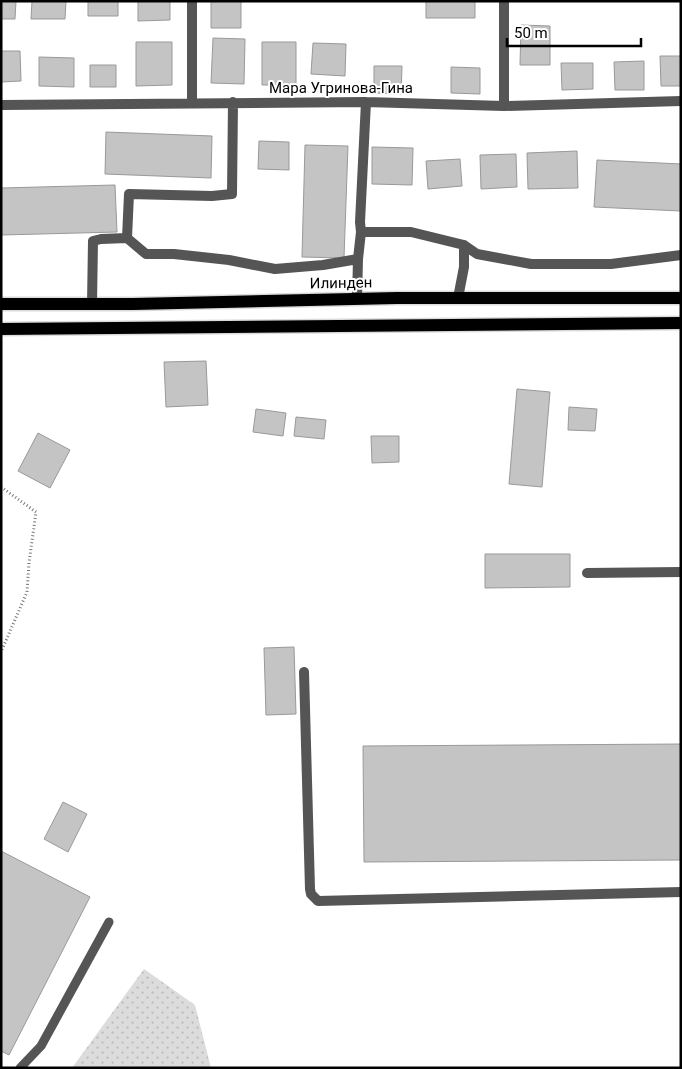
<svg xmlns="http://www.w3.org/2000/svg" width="682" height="1069" font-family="Roboto,sans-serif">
<defs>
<pattern id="grass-dots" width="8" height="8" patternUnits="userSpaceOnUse" patternTransform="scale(1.25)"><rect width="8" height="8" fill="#dcdcdc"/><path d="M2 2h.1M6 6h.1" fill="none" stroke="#bbb" stroke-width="1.8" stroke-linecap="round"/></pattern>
</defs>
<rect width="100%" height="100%" fill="#fff"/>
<path fill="url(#grass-dots)" d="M144,969L195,1005L211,1068H72Z"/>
<path fill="#c4c4c4" stroke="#999" d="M1,1H16L15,19H1Z
M32,1H66L65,19H31Z
M88,1H118V16H88Z
M138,1H170V20L138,21Z
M211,1H241V28H211Z
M426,1H475V18H426Z
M521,25L550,26V65H520Z
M213,38L245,39L244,84L211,83Z
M136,42H172V85L136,86Z
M262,42H296V85H262Z
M313,43L346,44L345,76L311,74Z
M1,51H20L21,81L1,82Z
M660,56H681V86H661Z
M39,57L74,58V87L39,86Z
M644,61V90H615L614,62Z
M561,63H593V89L562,90Z
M90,65H116V87H90Z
M374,66H402L401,94L374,93Z
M451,67L480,68V94L451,93Z
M106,132L212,136L211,178L105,174Z
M259,141L289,142V170L258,169Z
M305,145L348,146L344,258L302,257Z
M372,147L413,148L412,185L372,184Z
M577,151L578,188L528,189L527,153Z
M516,154L517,187L481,189L480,155Z
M460,159L462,186L428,189L426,161Z
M597,160L681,164V211L594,207Z
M115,185L117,232L1,235V188Z
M206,361L208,405L166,407L164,362Z
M517,389L550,392L542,487L509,484Z
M569,407L597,409L595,431L568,430Z
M256,409L286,413L283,436L253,432Z
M296,417L326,420L324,439L294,436Z
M38,433L70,450L50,488L18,471Z
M371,436H399V462L372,463Z
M485,554H570V587L485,588Z
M294,647L296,714L266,715L264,648Z
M681,744V860L364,862L363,746Z
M63,802L87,814L68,852L44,839Z
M1,851L90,897L9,1055L1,1051Z"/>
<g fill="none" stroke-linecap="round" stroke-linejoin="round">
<g stroke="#dbdbdb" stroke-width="15">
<path id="primary" d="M1,304H133L397,298H681
M1,329L681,323"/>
</g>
<path stroke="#777" stroke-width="3" stroke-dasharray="1 2.5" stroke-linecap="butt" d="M1,487L36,512L29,563L27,592L1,652"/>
<path stroke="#555" stroke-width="9" d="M20,1068L41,1046L109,922"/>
<path stroke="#555" stroke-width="10" d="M192,1V102
M504,1V106
M233,102L232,194L212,196L129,194L127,238L146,254H174L229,260L275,269L323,265L358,259
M366,102L360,222L361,232H411L464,245L477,254L531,264H611L681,255
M1,105L366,102L504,106L681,101
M458,298L464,267V245
M357,299L358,259L361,232
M92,304L93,241L101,239L127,238
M587,573L681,572
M304,672L310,889L311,894L318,901L681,892"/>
<use href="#primary" stroke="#000" stroke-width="12"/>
</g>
<g text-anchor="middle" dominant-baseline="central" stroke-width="4" stroke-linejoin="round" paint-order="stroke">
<g font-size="15" fill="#000" stroke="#fff">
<text x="341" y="88">Мара Угринова-Гина</text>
<text transform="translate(341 283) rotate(-1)">Илинден</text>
</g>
</g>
<rect width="682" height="1069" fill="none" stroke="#000000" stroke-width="5"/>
<path d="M507 38v8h134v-8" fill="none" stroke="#000000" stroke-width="2.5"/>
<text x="514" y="38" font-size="15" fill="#000000" stroke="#ffffff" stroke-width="4" paint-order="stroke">50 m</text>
</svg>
